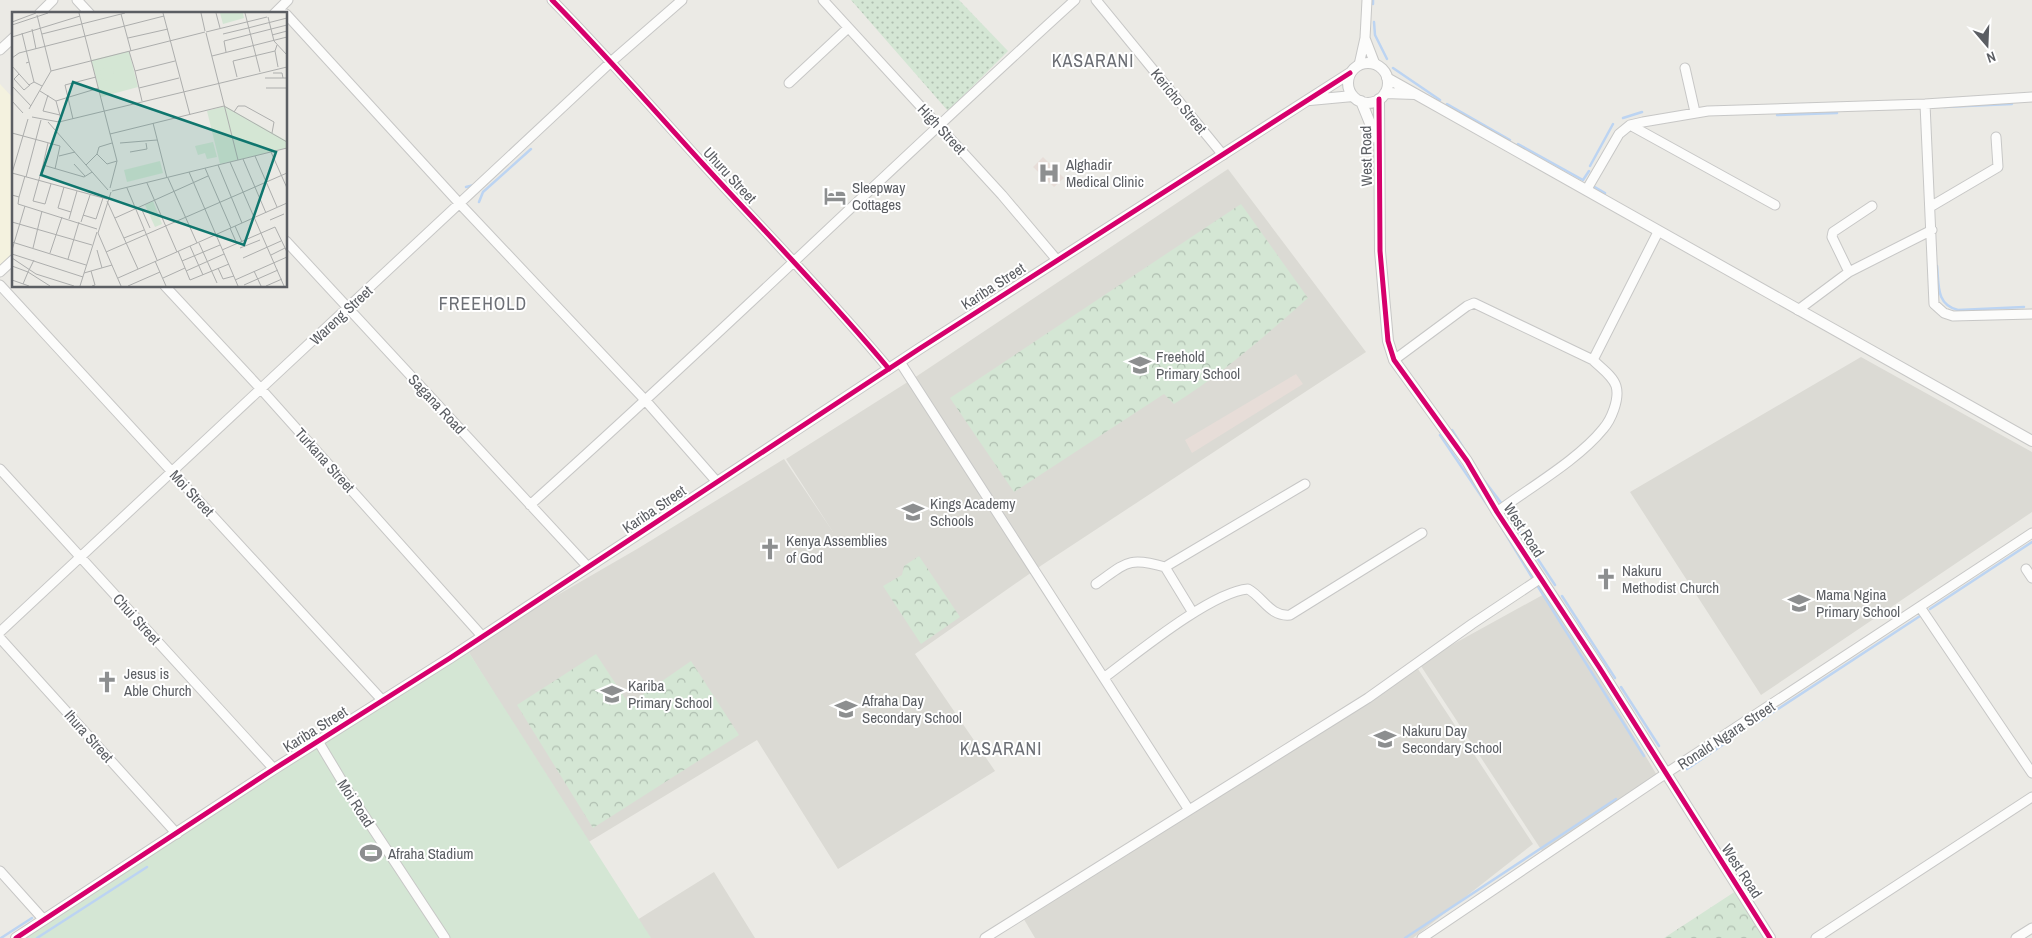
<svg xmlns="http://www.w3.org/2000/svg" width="2032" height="938" font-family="'Archivo Narrow',sans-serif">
<defs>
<pattern id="grass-dots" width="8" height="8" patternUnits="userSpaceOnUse" patternTransform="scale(1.25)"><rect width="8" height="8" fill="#d4e6d4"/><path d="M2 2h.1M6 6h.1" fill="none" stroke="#afbeb0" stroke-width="1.8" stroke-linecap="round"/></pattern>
<pattern id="forest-crowns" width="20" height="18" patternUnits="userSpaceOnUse" patternTransform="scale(1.25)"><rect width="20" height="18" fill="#d4e6d4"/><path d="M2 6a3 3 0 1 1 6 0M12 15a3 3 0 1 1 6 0" fill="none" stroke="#afbeb0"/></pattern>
</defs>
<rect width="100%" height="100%" fill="#ebeae5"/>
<path fill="#f4f2df" d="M0,84L14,99V259L0,272Z"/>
<path fill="#dbdad4" d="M1228,169L1366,352L1042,565L915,654L995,771L838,869L757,740L587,843L466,648L637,549L784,459L833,532L786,459L914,378Z
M1861,357L2032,452V512L1761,695L1630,492Z
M1548,592L1658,777L1544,854L1419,663Z
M1418,669L1533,844L1413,938H1035L1022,916Z
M714,872L755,938H648L637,920Z"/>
<path fill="#e7ddd8" d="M1043,157L1064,178L1054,187L1033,167Z
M1296,374L1303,384L1192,453L1185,440Z"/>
<path fill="url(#grass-dots)" d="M851,0H959L1008,51L948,111Z"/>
<path fill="url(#forest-crowns)" d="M1241,204L1308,298C1265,336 1223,373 1174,404L1164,394L1014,492L950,398Z
M919,556L960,617L921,644L883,586L902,575L904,566Z
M596,654L629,704L691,661L739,735L593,828L517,705Z
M1739,889L1772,938H1664Z"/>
<path fill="#d4e6d4" d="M466,648L651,938H15Z"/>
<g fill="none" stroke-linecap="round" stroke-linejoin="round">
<path stroke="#bcd4f2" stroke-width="2.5" d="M1373,0V4
M1374,22L1375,35L1387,59
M1393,68L1440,100
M1447,104L1510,140
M1944,107L2012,104
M1777,115L1837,113
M1623,118L1642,112
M1518,144L1583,180L1589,171
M1590,166L1613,124
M1593,186L1605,193
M466,187L474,185
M479,202L483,192L531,149
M1937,266C1939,285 1936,305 1958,310L2024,307
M1452,430L1471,460
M1440,435L1492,512
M1483,479L1502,504
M1506,511L1555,585
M1499,523L1533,579
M1537,585L1644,756
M1562,596L1615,678
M1930,609L2032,542
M1621,687L1659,746
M1758,722L1920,616
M1687,769L1746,729
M1,938L32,918
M37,938L147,867
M1405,938L1616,799"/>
<g stroke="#c7c7c6" stroke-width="11">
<path id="minor" d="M77,0L90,14
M552,0C604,53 653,109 703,164C765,232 830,298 889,369
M823,0L1002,195L1057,260
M1096,0L1223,155
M39,14L53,0
M274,14L288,0
M286,14L460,204L646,401L717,482
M1365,38L1375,64
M0,50L14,37
M1359,65L1365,38L1367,0
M1685,68L1695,112
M789,83L848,28
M1925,104L1934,304L1944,313L1953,316L2032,314
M1630,125L1775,205
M1587,189L1619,134L1630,125L1643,122L1708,111L1925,104L2032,97
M1930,207L1998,167L1996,137
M286,241L588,567
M0,272L14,259
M1849,272L1832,237L1833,232L1872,206
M0,285L383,701
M165,286L261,389L482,636
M1798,310L1849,272L1932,230
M1394,360L1467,306L1474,303L1593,360L1658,232
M900,362L1189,810
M0,469L274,769
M530,505C715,340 892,166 1075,0
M1497,512C1529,488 1578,460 1603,429C1611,420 1620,399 1616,386C1613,376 1601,368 1593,360
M2026,569L2032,578
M1096,584C1126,563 1128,556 1165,567
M1920,607L2032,773
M1193,613L1165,567L1305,484
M0,632L612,61L682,0
M0,638L177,834
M1105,677C1136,654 1211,592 1248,589C1263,597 1270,617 1290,615L1422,533
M318,741L348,791L445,938
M0,871L44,920
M985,938L1368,698L1472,624L1541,578
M1422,938L1665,774L2032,533
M1816,938L2032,797
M2016,938L2032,928"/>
</g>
<g stroke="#c7c7c6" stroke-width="12">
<path id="tertiary" d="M1348 83a20 20 0 1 1 40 0a20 20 0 1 1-40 0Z
M1387,78L2032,441
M1385,93L1415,94
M1379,99L1380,251L1388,341L1394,360L1467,461L1497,512L1599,667L1770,938
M1310,100L1353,96
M1361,101L1376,138
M16,938L274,769L450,658L919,349L1350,73"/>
</g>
<use href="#minor" stroke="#fcfcfb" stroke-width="9"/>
<use href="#tertiary" stroke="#fcfcfb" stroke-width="10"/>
<g stroke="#fff" stroke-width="8">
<path id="cycleway" d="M552,0C604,53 653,109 703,164C765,232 830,298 889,369
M1379,99L1380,251L1388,341L1394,360L1467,461L1497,512L1599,667L1770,938
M16,938L274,769L450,658L919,349L1350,73"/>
</g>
<use href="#cycleway" stroke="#d6006c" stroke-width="5"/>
</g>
<defs>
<g id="hospital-bare" transform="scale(1.725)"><path d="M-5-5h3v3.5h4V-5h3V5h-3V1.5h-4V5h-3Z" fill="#8d8f90" stroke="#fff" stroke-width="2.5" paint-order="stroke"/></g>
<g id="hotel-bare" transform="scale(1.725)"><path d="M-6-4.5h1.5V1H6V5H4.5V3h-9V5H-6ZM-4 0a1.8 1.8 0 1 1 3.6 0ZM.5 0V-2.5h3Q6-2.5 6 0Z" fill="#8d8f90" stroke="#fff" stroke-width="2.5" paint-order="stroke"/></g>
<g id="school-bare" transform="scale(1.725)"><path d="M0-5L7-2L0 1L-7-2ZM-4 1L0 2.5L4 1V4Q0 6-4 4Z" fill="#8d8f90" stroke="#fff" stroke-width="2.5" paint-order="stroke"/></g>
<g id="church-bare" transform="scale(1.725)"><path d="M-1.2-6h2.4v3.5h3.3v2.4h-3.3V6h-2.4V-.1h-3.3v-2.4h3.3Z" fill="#8d8f90" stroke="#fff" stroke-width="2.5" paint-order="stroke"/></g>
<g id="stadium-bare" transform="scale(1.725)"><path d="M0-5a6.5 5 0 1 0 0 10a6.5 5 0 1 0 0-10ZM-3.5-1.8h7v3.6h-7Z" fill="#8d8f90" stroke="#fff" stroke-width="2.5" paint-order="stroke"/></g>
</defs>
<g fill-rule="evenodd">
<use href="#hospital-bare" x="1049" y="173"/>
<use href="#hotel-bare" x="835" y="196"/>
<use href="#school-bare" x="1140" y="365"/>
<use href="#school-bare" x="913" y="512"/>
<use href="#church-bare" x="770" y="549"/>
<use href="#church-bare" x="1606" y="579"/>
<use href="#school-bare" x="1799" y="603"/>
<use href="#church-bare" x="107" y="682"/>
<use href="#school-bare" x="612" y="694"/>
<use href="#school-bare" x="846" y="709"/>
<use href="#school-bare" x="1385" y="739"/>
<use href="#stadium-bare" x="371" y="853"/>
</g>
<g text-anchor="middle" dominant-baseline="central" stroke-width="4" stroke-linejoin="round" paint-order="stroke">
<g font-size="15" fill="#5b5e63" stroke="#fff">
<text transform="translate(1179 101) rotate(51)">Kericho Street</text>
<text transform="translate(942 129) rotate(47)">High Street</text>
<text transform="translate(1366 156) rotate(-91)">West Road</text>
<text transform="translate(730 175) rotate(47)">Uhuru Street</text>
<text transform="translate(993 286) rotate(-33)">Kariba Street</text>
<text transform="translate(341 315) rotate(-43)">Wareng Street</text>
<text transform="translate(437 404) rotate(47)">Sagana Road</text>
<text transform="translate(325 460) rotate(48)">Turkana Street</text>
<text transform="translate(192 493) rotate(47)">Moi Street</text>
<text transform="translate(654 509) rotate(-34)">Kariba Street</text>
<text transform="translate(1524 530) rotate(57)">West Road</text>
<text transform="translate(137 619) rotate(48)">Chui Street</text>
<text transform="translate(315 729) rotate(-32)">Kariba Street</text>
<text transform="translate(1726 735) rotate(-33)">Ronald Ngara Street</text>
<text transform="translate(89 736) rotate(48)">Ihura Street</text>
<text transform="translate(356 803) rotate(57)">Moi Road</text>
<text transform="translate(1742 871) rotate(57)">West Road</text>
</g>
<g font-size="15" fill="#5b5e63" stroke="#fff" text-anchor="start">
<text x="1066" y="164">Alghadir<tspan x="1066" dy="17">Medical Clinic</tspan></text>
<text x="852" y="187">Sleepway<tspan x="852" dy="17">Cottages</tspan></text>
<text x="1156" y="356">Freehold<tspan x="1156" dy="17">Primary School</tspan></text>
<text x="930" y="503">Kings Academy<tspan x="930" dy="17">Schools</tspan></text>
<text x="786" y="540">Kenya Assemblies<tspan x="786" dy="17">of God</tspan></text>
<text x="1622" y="570">Nakuru<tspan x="1622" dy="17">Methodist Church</tspan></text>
<text x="1816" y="594">Mama Ngina<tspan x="1816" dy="17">Primary School</tspan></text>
<text x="124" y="673">Jesus is<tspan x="124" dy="17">Able Church</tspan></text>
<text x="628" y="685">Kariba<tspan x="628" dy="17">Primary School</tspan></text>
<text x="862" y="700">Afraha Day<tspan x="862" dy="17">Secondary School</tspan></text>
<text x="1402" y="730">Nakuru Day<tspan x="1402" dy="17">Secondary School</tspan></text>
<text x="388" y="853">Afraha Stadium</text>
</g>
<g font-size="18" letter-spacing="1" fill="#6c6f75" stroke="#fff">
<text x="1093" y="60">KASARANI</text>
<text x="483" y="303">FREEHOLD</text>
<text x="1001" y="748">KASARANI</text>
</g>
</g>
<g transform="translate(12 12)">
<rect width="275" height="275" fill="#ebeae5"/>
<path d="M141,189L150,212L143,215L133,193Z" fill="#d4e6d4"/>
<path d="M117,39L126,75L89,85L79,48ZM201,130L205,145L195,147L193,141L186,143L183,134ZM148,149L151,161L115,170L112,158Z" fill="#d4e6d4"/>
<path d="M208,1H231L232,6L211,12ZM88 62a7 7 0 1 1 14 0a7 7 0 1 1-14 0ZM213,94L275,129V136L208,152L195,99Z" fill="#d4e6d4"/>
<path fill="none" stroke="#adaead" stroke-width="1" d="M67,1L105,149L98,176M151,1L178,103M189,1L193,19M204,1L208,16M233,1L248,60M109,2L119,39M256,5L262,29L275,43M0,10L24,1M0,13L36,1M236,16L275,6M20,17L24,37M194,20L255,5M10,21L17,50M194,21L226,148M30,22L113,1M211,22L236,16M260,23L275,19M0,25L68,4M116,26L156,17M117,39L123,59M263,39L266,55M214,40L212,29L275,13M200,44L275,25M0,46L7,41L152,4M14,51L17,50L22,70L30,74M0,54L17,73L22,70M39,59L193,20M261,61H270L271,66H275M7,62L2,67L12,78L18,73M225,65L221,49L263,39L265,33M253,66H271M0,74L19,94M127,76L167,66M254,76H275M28,79L44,89L49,107M36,83L31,99L48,103M0,89L11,101M44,89L87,76M130,89L123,59L163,49M17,97L39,59L25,3M222,100L226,94H233L262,110L260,121M20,105L47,110L275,55M16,107L0,161L95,187M61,107L53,73L84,65M36,110L96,178M141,111L155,166M0,121L48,134L43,157M98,122L212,94L275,130M36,131L31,153L72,165L80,160M108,131L145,128M118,140L135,137L134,131M259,140L275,176M85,142L87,135L100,131M47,144L63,140M243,144L265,195M231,147L254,201M218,150L272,274M62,152L73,164M31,153L21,189L33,192L39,172M74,153L85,142L95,152L105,149M206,153L230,211M193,156L219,216M177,160L226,274M14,165L29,108M156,166L185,231M135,171L165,240M52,175L46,196L59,200M115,176L145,248M100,179L275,136M99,180L86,221L109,274M0,183L7,185L13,164M7,185L6,192L85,217M95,189L126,257M130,198L138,216M71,203L84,207L91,186M103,206L196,164M57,207L65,179M258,208L272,202M0,210L80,233M69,210L78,183M223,214L230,230M218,216L225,232M112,226L132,218M0,230L74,253M187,231L205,271M178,234L191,263M21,236L30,199M228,236L248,228M0,238L13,194M85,238L90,256M210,238L263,215L275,240M166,239L178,268L217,252M94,240L275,161M38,241L50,205M0,242L71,265M259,243L273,236M0,246L24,262L62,274M231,246L269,229M56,247L67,210M143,249L154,274M170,249L208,233M0,254L16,260L22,248M206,256L211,267L222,264M79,259L83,273L80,274M174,259L212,242M242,259L249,274M72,261L100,253M106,266L275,191M151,266L173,256M0,268L17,274M223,268L275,245M11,272L16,260L38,274M232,273L266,258M68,274L85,220M116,274L148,260M254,274L270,267"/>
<path fill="#0f766e" fill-opacity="0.15" stroke="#0f766e" stroke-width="2.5" d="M61,70L264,140L232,233L29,163Z"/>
<rect width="275" height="275" fill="none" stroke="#5b5e63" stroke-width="2.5"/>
</g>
<g transform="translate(1987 45) rotate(161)" stroke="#ffffff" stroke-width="4" paint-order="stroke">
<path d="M0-4L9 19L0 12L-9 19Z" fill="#5b5e63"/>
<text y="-8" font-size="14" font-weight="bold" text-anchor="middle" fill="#5b5e63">N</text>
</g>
</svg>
